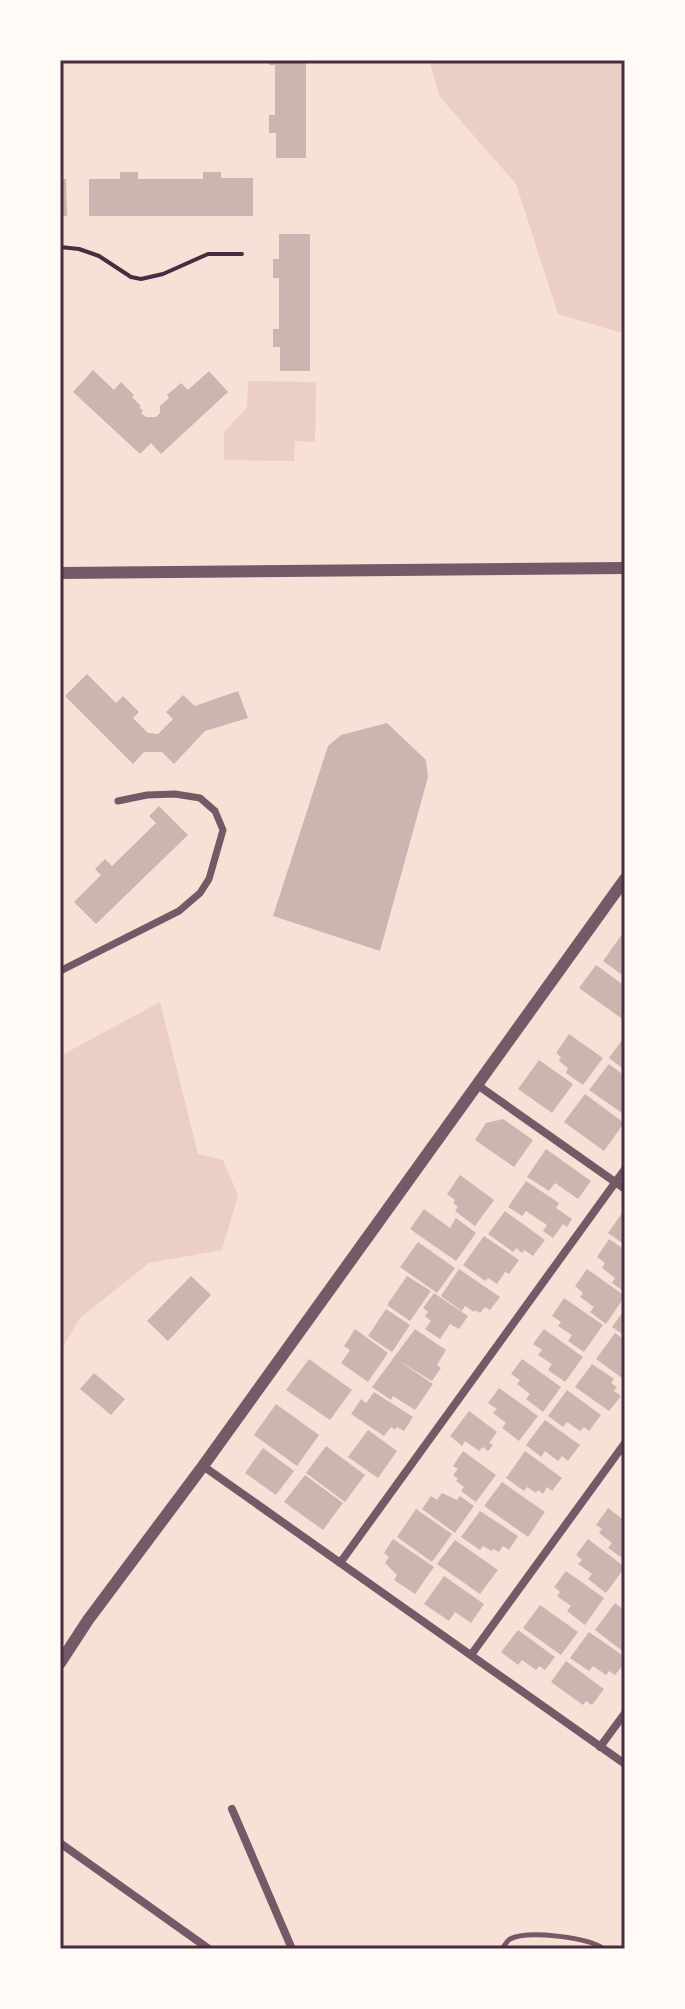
<svg xmlns="http://www.w3.org/2000/svg" width="685" height="2009" font-family="Commissioner,sans-serif">
<rect width="100%" height="100%" fill="#f7e1d7"/>
<path fill="#ebcfc5" d="M429,60H625V334L558,314L516,184L440,97Z
M248,381L316,382L315,442L295,441L294,461L224,460V432L247,407Z
M160,1002L198,1154L223,1160L238,1195L222,1250L149,1263L80,1318L60,1352V1056Z"/>
<path fill="#ccb4b1" d="M269,60H306V158H276V133H269V115H275V65H269Z
M120,172H138V179H203V172H221V178H253V216H89V179H120Z
M60,179H66L67,216H60Z
M279,234H310V371H280V347H273V329H279V278H273V259H279Z
M93,370L114,390L121,382L134,395L132,397L141,406L139,407L143,411L141,413L146,417H156L160,413V406L169,398L167,395L181,383L188,390L209,371L228,392L161,454L151,443L140,454L73,392Z
M87,674L116,703L123,696L139,712L133,718L148,733L158,734L173,719L166,712L183,695L195,706L238,691L248,718L205,731L174,764L162,752H144L133,764L65,696Z
M387,723L426,760L428,777L380,951L273,916L328,746L341,735Z
M159,806L188,835L96,924L74,902L101,875L95,869L105,859L112,866L156,823L149,816Z
M625,930V977L603,961Z
M596,965L625,986V1021L579,988Z
M569,1034L603,1058L583,1085L566,1073L568,1068L559,1061L561,1057L556,1053Z
M625,1036V1070L609,1058Z
M539,1060L573,1084L552,1113L518,1089Z
M609,1064L625,1076V1115L589,1090Z
M585,1094L624,1123L604,1151L564,1122Z
M503,1119L533,1140L514,1167L475,1140L486,1123Z
M546,1149L591,1181L578,1199L555,1183L549,1191L527,1177Z
M460,1175L494,1200L475,1226L455,1211L458,1207L453,1203L455,1200L447,1194Z
M526,1181L559,1203L556,1208L572,1219L567,1227L563,1224L553,1238L543,1231L547,1225L526,1211L522,1216L508,1207Z
M424,1209L450,1228L456,1218L476,1233L456,1261L410,1229Z
M625,1209V1245L608,1233Z
M505,1211L545,1240L533,1256L524,1250L522,1253L516,1248L513,1252L488,1234Z
M484,1236L519,1260L509,1274L505,1272L497,1284L488,1278L485,1281L463,1265Z
M609,1239L625,1250V1292L612,1283L615,1278L602,1268L605,1263L597,1257Z
M418,1242L455,1268L437,1293L400,1267Z
M459,1269L500,1297L490,1310L485,1307L480,1313L475,1310L474,1312L465,1306L462,1311L441,1296Z
M587,1269L625,1296L606,1324L590,1312L594,1307L580,1297L583,1293L575,1286Z
M191,1276L211,1295L168,1341L147,1321Z
M407,1276L431,1291L410,1321L387,1305Z
M434,1293L468,1316L459,1329L450,1324L440,1339L425,1329L431,1321L425,1316L428,1312L423,1308Z
M564,1298L603,1325L584,1352L568,1341L572,1335L558,1326L561,1322L552,1316Z
M386,1309L410,1325L392,1352L368,1336Z
M625,1309V1336L612,1327Z
M355,1329L388,1353L368,1382L341,1363L350,1350L344,1346Z
M415,1329L446,1350L437,1365L441,1368L432,1381L399,1361L433,1384L415,1410L393,1396L391,1400L372,1387Z
M544,1329L583,1357L565,1382L548,1370L552,1364L538,1355L542,1350L533,1344Z
M615,1333L625,1340V1380L596,1359Z
M309,1359L352,1390L330,1420L286,1390Z
M522,1359L561,1387L543,1412L526,1399L530,1394L517,1384L520,1380L511,1374Z
M592,1364L614,1379L611,1383L617,1387L614,1391L621,1396L609,1411L575,1387Z
M94,1373L125,1399L111,1415L80,1389Z
M499,1388L538,1416L519,1441L502,1428L506,1423L493,1413L497,1409L488,1403Z
M567,1390L601,1415L589,1431L584,1427L580,1431L567,1422L563,1427L548,1416Z
M374,1392L413,1417L404,1431L397,1427L395,1430L391,1427L384,1436L351,1414L361,1399L366,1403Z
M276,1404L319,1435L297,1466L254,1435Z
M469,1411L497,1432L489,1443L493,1445L488,1451L483,1447L479,1451L465,1441L462,1446L450,1436Z
M545,1420L580,1445L568,1461L562,1456L558,1461L545,1451L541,1457L526,1445Z
M368,1430L397,1451L378,1478L348,1457Z
M326,1446L365,1475L345,1502L306,1473Z
M263,1448L294,1471L276,1495L245,1473Z
M463,1451L496,1475L476,1502L461,1491L464,1487L456,1481L458,1479L453,1475L458,1469L453,1466Z
M525,1451L562,1478L552,1491L547,1487L543,1494L538,1490L536,1493L527,1487L524,1491L506,1478Z
M305,1475L343,1503L323,1530L284,1502Z
M502,1482L545,1512L528,1537L484,1506Z
M442,1493L457,1500L460,1496L474,1506L455,1533L422,1509L431,1496L437,1500Z
M608,1508L625,1521V1560L608,1548L612,1543L599,1533L602,1529L596,1525Z
M416,1509L452,1534L432,1562L397,1537Z
M480,1511L518,1536L509,1550L503,1546L499,1552L493,1549L492,1551L483,1546L480,1550L461,1537Z
M393,1539L434,1567L415,1594L394,1580L397,1575L385,1563L389,1557L384,1553Z
M588,1539L625,1567L606,1593L588,1579L592,1574L578,1564L582,1560L576,1555Z
M455,1540L498,1570L480,1594L437,1564Z
M566,1571L604,1598L585,1625L567,1611L571,1606L557,1596L560,1592L554,1587Z
M444,1576L484,1604L471,1623L455,1612L449,1621L424,1604Z
M615,1603L625,1611V1653L595,1630Z
M540,1605L578,1632L561,1655L523,1628Z
M518,1630L555,1657L545,1670L539,1666L536,1670L522,1660L518,1665L501,1652Z
M589,1632L625,1657V1662L615,1675L609,1671L606,1675L593,1666L589,1671L570,1658Z
M566,1661L604,1689L592,1705L586,1701L583,1705L551,1682Z"/>
<g fill="none" stroke-linecap="round" stroke-linejoin="round">
<path stroke="#4a2c40" stroke-width="4" d="M60,247L79,249L99,256L131,277L141,279L163,274L208,254H242"/>
<path stroke="#755966" stroke-width="5" d="M502,1949C504,1946 507,1941 510,1939C527,1930 588,1937 604,1949"/>
<path stroke="#755966" stroke-width="7" d="M60,971L179,911L200,893L209,879L223,830L215,811L200,798L175,794L147,795L118,801"/>
<path stroke="#755966" stroke-width="8" d="M476,1084L625,1189
M203,1466L625,1764
M340,1563L625,1169
M471,1655L625,1443
M600,1747L625,1713
M232,1809L292,1949
M60,1843L209,1949"/>
<path stroke="#755966" stroke-width="12" d="M60,573L625,568
M60,1663L88,1620L203,1466L625,879"/>
</g>
<rect width="685" height="2009" fill="none" stroke="#fffaf5" stroke-width="124"/>
<rect x="62" y="62" width="561" height="1885" fill="none" stroke="#4a2c40" stroke-width="3"/>
</svg>
